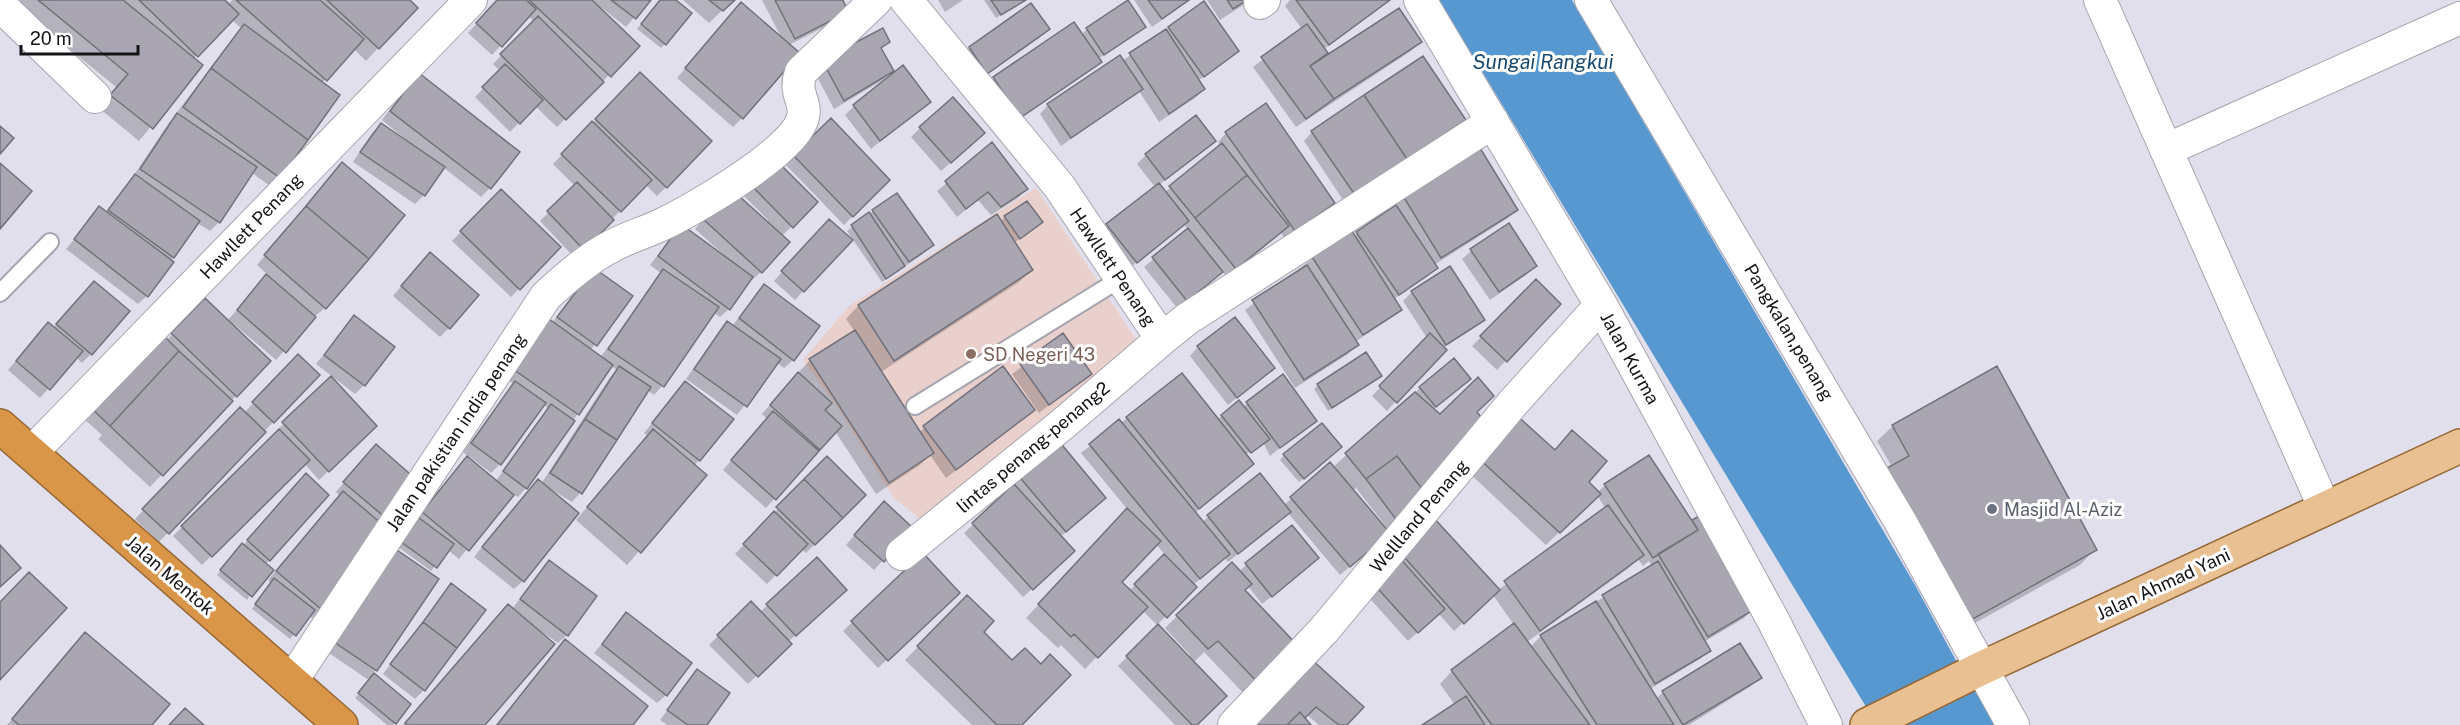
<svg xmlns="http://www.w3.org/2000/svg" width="2460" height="725" font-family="'Public Sans',sans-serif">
<rect width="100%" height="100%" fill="#e1dfeb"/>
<path fill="#ead0cc" d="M1036,188L1141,347L922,520L894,498L837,406L803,360L849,306Z"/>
<path fill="#5698cf" d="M1439,0H1572L1915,585L1959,666L1998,725H1877Z"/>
<path fill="#0003" fill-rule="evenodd" d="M20,0H223L228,5L232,0H407L378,48L366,61L353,48L322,83L279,178L270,186L252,173L219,222L210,231L197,223L147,296L138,304L66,249L100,208L106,213L132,178L168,124L241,28L232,20L193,59L201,66L139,141L99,108L116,87L16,5Z
M498,0H649L626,27L602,8L600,10L638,46L557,127L535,106L510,132L475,97L500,71L493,64L534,22L528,16L492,55L468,33Z
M661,0H674L665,44L661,48L637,29Z
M683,0H733L709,23Z
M762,0H841L838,20L789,45L742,118L733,127L677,78L733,13L782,39Z
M938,0H963L945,12Z
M984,0H1024L996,18Z
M1134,0H1190L1152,27Z
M1207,0H1251L1220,20Z
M1290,0H1388L1323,50L1327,55L1420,42L1411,51L1296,127L1253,67L1302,29L1285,6Z
M1203,3L1237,50L1198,81L1204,89L1195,98L1159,122L1139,91L1061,146L1040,114L1048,105L1122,61Z
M1031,5L1048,29L1039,38L978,81L961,57L969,48Z
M1073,24L1081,35L1087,29L1140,31L1098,59L1100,62L1091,70L1011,125L985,87L994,79Z
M888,42L880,50L892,71L883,80L834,109L814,71Z
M640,74L666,187L657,196L646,185L574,257L540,221L575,186L553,164Z
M410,83L490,188L481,197L443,167L424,195L415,204L353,162L372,133L381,125L403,140L404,138L382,120Z
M929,102L871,149L845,115L854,106Z
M831,120L888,180L844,225L785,164Z
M1464,120L1455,129L1345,203L1304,141L1312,132Z
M920,128L974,142L941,171L911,137Z
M1226,133L1333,203L1324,212L1285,239L1281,233L1227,277L1222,271L1178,309L1144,267L1188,230L1184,224L1127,270L1098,234L1155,187L1137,164L1146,155L1214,141L1159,185L1164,193L1221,146L1218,142Z
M992,145L1026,189L1018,198L991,215L978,200L957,217L937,191Z
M776,162L816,202L782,236L761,272L752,280L751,279L729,309L720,317L713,312L662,386L654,395L647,390L580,493L572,502L552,490L523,581L514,589L474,557L529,489L538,481L541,484L610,377L617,370L611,366L526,488L518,497L513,494L459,559L448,550L431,571L390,541L417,518L469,457L463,452L514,384L502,376L552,323L585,279L630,296L590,351L600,358L661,273L650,265L673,235L722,256L724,255L695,229L722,199L766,222L768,220L743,195ZM543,404L549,409L495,482L469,459L470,457L491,473L500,464Z
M334,172L325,308L315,316L276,360L236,326L234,328L269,361L150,487L98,439L102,435L82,417L166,341L205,300L227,321L268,275L257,265Z
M501,191L559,247L511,297L452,241Z
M1404,197L1516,210L1508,218L1434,265L1436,268L1427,277L1394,299L1400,310L1391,318L1355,342L1357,345L1348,354L1295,388L1245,310L1313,258L1353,237Z
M873,211L932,245L923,254L882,282L847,231Z
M997,216L1000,222L1005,217L1037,226L1014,243L1032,270L1019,282L881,372L919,433L924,428L1033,410L1025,418L946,478L930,455L920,465L876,494L835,431L766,508L723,470L767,419L762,414L798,373L810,360L855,332L846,319L858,306Z
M821,229L803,291L795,300L774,281Z
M1471,251L1535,266L1526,275L1490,300L1462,259Z
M421,263L449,328L440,337L393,296Z
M1536,282L1559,305L1497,370L1472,346Z
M765,286L793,360L784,368L776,362L737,415L686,379L719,331L728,323L732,326Z
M85,291L91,354L82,363L76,357L40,398L8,370L40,333L53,328Z
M1412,292L1483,320L1474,328L1443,348L1387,411L1372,396L1427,338L1403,301Z
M354,317L364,385L355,394L316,364Z
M1063,335L1090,373L1039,413L1012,374Z
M1198,347L1273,368L1228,405L1190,356Z
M289,365L318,375L159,542L135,519L232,418L244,413Z
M331,379L375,426L319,480L304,463L202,565L173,536L276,434L275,432Z
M1375,380L1328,411L1314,389L1318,385Z
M685,383L732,419L694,466L705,475L627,565L576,520L648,436L644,433Z
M1465,383L1432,410L1440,416L1475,412L1485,424L1388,529L1356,488L1352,491L1379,542L1340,575L1288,513L1228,562L1225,558L1193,585L1195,587L1157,625L1188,657L1190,655L1165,628L1177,616L1238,572L1292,527L1308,567L1262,604L1248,586L1243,591L1299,649L1249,699L1204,652L1193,663L1195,725H1175L1118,666L1158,626L1142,610L1085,669L1061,645L1058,648L1026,618L1128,510L1081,453L1127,418L1217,420L1239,403L1243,408L1247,403L1315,420L1270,456L1263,442L1244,456L1252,464L1195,513L1202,522L1259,475L1284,505L1329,465L1332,468L1420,388ZM1156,544L1165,555L1129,591L1120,582Z
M1893,426L2095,549L2080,565L1955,634L1873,484L1892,467L1877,441Z
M1502,428L1587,482L1597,493L1605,485L1691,522L1699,518L1753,609L1744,618L1704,642L1709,650L1700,659L1650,689L1656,699L1663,692L1739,645L1760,678L1751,686L1689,725H1424L1455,705L1440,684L1452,671L1514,625L1493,595L1454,631L1438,613L1408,641L1363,591L1398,550L1498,590L1606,509L1597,495L1546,545L1466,470ZM1638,559L1643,566L1649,561L1652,567L1541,636L1530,647L1527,642L1630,567Z
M1336,451L1299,482L1280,460L1284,455Z
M367,455L417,482L321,609L312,618L309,616L290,639L252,609L271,583L268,580L340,496L336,492Z
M827,458L864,495L806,553L801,549L767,584L735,554Z
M1018,476L1095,506L1060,537L1064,560L1023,597L964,533L1012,488L1009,484Z
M297,484L269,560L247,600L217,575Z
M875,512L912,529L874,570L846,545Z
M923,556L949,602L878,668L843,631Z
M817,559L836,599L788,642L790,644L748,684L709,645L751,603L759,613Z
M388,561L376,670L372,674L409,704L393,725H387L355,698L372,678L367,679L326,651Z
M549,562L567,635L558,643L542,632L483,725H403L496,618L512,609Z
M451,585L424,690L415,699L383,674Z
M967,597L981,632L1012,663L1020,725H972L905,660Z
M627,614L666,695L657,703L594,653Z
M85,634L150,725H7L72,646Z
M566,641L632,725H496L553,653Z
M1302,669L1345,725H1319L1306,714L1303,718L1310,725H1249Z
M697,671L705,725H667L660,720Z"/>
<path fill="#a9a6b1" stroke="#72707a" stroke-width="1.5" d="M38,0H123L203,65L153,129L110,95L128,74Z
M139,0H225L239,14L198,57Z
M236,0H320L364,39L327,81Z
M327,0H410L418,8L379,49Z
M497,0H526L536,9L502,47L476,23Z
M529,0H592L640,46L611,77Z
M611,0H651L636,19Z
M660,0H676L692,13L666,45L641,24Z
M709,0H735L723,11Z
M775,0H843L848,12L795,39Z
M991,0H1026L1001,15Z
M1128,0L1146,27L1104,55L1086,28Z
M1148,0H1189L1162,19Z
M1227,0H1247L1233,9Z
M1296,0H1390L1329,45Z
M1204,1L1239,51L1204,77L1168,27Z
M741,2L800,53L743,119L685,68Z
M1031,3L1050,29L987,74L969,47Z
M1399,8L1422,42L1334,99L1310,66Z
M538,16L604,82L566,120L500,54Z
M1074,22L1102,62L1020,118L993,77Z
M244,24L340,95L308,140L211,68Z
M1307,24L1328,53L1310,66L1334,99L1306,119L1261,57Z
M883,28L890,42L881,48L894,71L844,101L822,60Z
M1166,29L1205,89L1169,114L1129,53Z
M1120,55L1143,89L1071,138L1047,104Z
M1423,56L1466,120L1407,159L1364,95Z
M505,64L543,100L520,124L482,87Z
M903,65L931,102L880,141L853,105Z
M211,68L308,140L280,178L183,107Z
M640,72L712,141L667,188L595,119Z
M419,73L520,152L491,189L390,111Z
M1364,95L1407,159L1355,195L1311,131Z
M953,97L985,133L951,163L919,127Z
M1266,103L1335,203L1295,231L1225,132Z
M177,113L257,167L220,223L140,169Z
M1196,115L1216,141L1165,180L1145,154Z
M831,118L890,180L853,217L793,155Z
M592,121L652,180L621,212L561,154Z
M381,123L445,167L425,196L360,152Z
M0,126L14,138L0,154Z
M992,142L1028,189L1001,207L988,192L966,209L945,181Z
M1222,143L1247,175L1195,218L1169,186Z
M1480,148L1518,210L1441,258L1403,196Z
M776,160L818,202L793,228L751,185Z
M342,162L405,215L369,259L306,206Z
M0,163L32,191L0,229Z
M135,174L200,221L174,258L108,210Z
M1247,175L1289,226L1236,269L1195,218Z
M577,182L614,220L584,250L547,211Z
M1159,183L1189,221L1137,263L1106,224Z
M730,188L790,242L762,273L703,219Z
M501,189L561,247L520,290L460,231Z
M897,193L934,245L909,262L872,210Z
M1027,201L1043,222L1020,239L1004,216Z
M1396,205L1438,268L1399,295L1356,232Z
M99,206L174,262L148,297L74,239Z
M306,206L369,259L326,309L264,255Z
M869,212L905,266L886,279L851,225Z
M997,214L1033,270L894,361L858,305Z
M829,219L853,240L804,292L781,271Z
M1509,223L1537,266L1499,292L1470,249Z
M681,224L753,277L730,310L658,256Z
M1188,228L1223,272L1187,301L1152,257Z
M1352,231L1402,310L1363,335L1312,257Z
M430,252L479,295L450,329L401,286Z
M1307,265L1359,345L1304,380L1252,300Z
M1450,266L1485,320L1446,345L1411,291Z
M594,268L633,296L597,346L557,317Z
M663,269L719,307L664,387L608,349Z
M266,274L316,317L286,353L237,310Z
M1536,279L1561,304L1507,362L1480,336Z
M94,281L130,311L92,355L56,324Z
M764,284L820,326L794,361L739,318Z
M205,298L271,361L237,397L171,333Z
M354,315L395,347L365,386L324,355Z
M545,316L613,365L579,415L510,367Z
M1235,317L1275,368L1237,398L1197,346Z
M727,321L781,359L747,407L694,369Z
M48,322L83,351L50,390L16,361Z
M855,330L934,453L889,483L809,359Z
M160,332L179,351L110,426L90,407Z
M1063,333L1092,374L1049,405L1020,364Z
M1430,333L1447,350L1397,403L1379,386Z
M179,351L233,401L163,476L110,426Z
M1366,352L1382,376L1332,408L1317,384Z
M298,354L320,375L274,423L252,402Z
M1454,358L1471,379L1436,407L1419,387Z
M619,366L651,387L617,440L585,419Z
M1003,366L1035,410L956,470L923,426Z
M1997,366L2097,550L1971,620L1887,468L1909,456L1892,425Z
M798,372L832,403L825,410L842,426L820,450L770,405Z
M1182,373L1254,464L1199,509L1126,417Z
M1283,374L1317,421L1280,448L1246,402Z
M331,376L377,426L329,472L282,422Z
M1478,377L1494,396L1477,412L1487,424L1429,498L1397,456L1366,479L1345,453L1415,392L1440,414Z
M515,381L546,403L501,465L471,443Z
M685,381L734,419L700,461L652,423Z
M1239,400L1270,439L1251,453L1221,415Z
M551,404L575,421L527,489L503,471Z
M240,407L266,432L169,534L142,509Z
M773,411L819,451L776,500L731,460Z
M1514,413L1555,450L1572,430L1607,461L1589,482L1601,494L1560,533L1477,457Z
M585,419L617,440L582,494L550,473Z
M1119,419L1230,554L1200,579L1089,444Z
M1322,423L1342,447L1304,479L1283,454Z
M279,429L310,460L212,557L181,526Z
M653,429L707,475L641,553L587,507Z
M1058,440L1106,498L1066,532L1017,474Z
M376,444L419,482L387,519L343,482Z
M1649,455L1698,530L1653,558L1604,484Z
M467,456L514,495L469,551L422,512Z
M827,456L866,495L843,518L804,479Z
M1397,456L1429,498L1398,522L1366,479Z
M1330,462L1390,533L1350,567L1290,497Z
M306,473L329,495L270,561L247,540Z
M1260,473L1291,512L1238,554L1207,515Z
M538,479L579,513L524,582L482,547Z
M804,479L843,518L815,545L776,507Z
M1014,484L1075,551L1033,590L972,523Z
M343,491L389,530L322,610L276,571Z
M884,501L914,529L884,562L854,535Z
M1608,505L1644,555L1540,631L1504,581Z
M1127,508L1161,541L1122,582L1148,607L1098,658L1074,634L1071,637L1038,604Z
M774,511L808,544L777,576L743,544Z
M411,512L454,544L437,568L393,536Z
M1432,516L1500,590L1464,624L1397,549Z
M1699,516L1755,609L1708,637L1658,554L1698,530L1692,520Z
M1292,525L1319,558L1272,597L1245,563Z
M242,543L274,570L252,597L220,570Z
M0,545L21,568L0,587Z
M397,550L439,579L377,671L334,642Z
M923,553L960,593L888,661L851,621Z
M1164,554L1197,587L1167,618L1134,584Z
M1398,556L1445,609L1418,633L1371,581Z
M817,557L847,590L796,636L766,604Z
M549,560L597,596L568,636L520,599Z
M1658,561L1711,651L1655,684L1602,595Z
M1232,562L1252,584L1245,590L1301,649L1262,687L1218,641L1208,649L1176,615Z
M29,572L67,608L0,680V602Z
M274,578L315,610L296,636L255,604Z
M451,583L486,610L457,648L423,622Z
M967,595L994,621L984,632L1012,660L1025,648L1041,664L1050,654L1071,675L1022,725H997L917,646Z
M751,601L792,644L758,677L717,635Z
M1596,601L1674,725H1597L1540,635Z
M508,604L555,644L485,725H407L405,723Z
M626,612L692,663L667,696L602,644Z
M423,622L457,648L425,691L390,664Z
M1514,623L1590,725H1492L1451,670Z
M1158,624L1227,696L1197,725H1192L1126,656Z
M85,632L170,704L152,725H19L12,719Z
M565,639L648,706L633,725H497Z
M1740,643L1762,678L1683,725L1662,691Z
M1310,658L1364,707L1347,725H1339L1316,707L1305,718L1300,712L1287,725H1248Z
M697,669L730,693L707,725H688L667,710Z
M374,673L411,704L396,724L358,693Z
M1466,696L1485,725H1422Z
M185,708L204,725H169Z
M1300,712L1311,725H1287Z"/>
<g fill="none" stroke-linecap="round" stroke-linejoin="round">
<g stroke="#a6a4af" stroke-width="20">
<path id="lane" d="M0,293L50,242
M915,406L1120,279"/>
</g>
<g stroke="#a6a4af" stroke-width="34">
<path id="street" d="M906,0L1059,186L1162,339L1187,319L1493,122
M1420,0L1601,305L1773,620L1826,725
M1591,0L1900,521L2013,725
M2100,0L2325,509
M1260,3L1264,0
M0,5L95,97
M2166,150L2460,18
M31,453L471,0
M902,554L1064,423L1162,339
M291,682L546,296C567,277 587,259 612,246C628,237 647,232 663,224C694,209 797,150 803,117C807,101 793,94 801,72L876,0
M1234,725L1324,630L1512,404L1601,305"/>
</g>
<g stroke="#956837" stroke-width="36">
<path id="primary" d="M1867,725L1980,669L2460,446"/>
</g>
<g stroke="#956837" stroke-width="36">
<path id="highway" d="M0,426L341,725"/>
</g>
<use href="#lane" stroke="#fff" stroke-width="16"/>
<use href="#street" stroke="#fff" stroke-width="32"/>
<use href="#primary" stroke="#e9c091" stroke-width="33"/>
<use href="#highway" stroke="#da9648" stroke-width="33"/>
</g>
<circle fill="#8d6e63" stroke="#fff" stroke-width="2" cx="971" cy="354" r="6"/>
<circle fill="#6b7280" stroke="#fff" stroke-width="2" cx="1992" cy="509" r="6"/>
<g text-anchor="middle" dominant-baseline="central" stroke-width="6" stroke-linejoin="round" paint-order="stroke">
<g font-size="18" fill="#151418" stroke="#fff">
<text transform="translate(251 226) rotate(-46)">Hawllett Penang</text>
<text transform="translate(1113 267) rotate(56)">Hawllett Penang</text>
<text transform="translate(1789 332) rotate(59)">Pangkalan,penang</text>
<text transform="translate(1630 358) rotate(61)">Jalan Kurma</text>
<text transform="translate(456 432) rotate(-56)">Jalan pakistian india penang</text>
<text transform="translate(1033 447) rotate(-40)">lintas penang-penang2</text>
<text transform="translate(1419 516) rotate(-50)">Wellland Penang</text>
<text transform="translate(170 575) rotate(41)">Jalan Mentok</text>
<text transform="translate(2163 584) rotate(-25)">Jalan Ahmad Yani</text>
</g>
<g font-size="18" fill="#785e54" stroke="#fff" text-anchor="start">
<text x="983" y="354">SD Negeri 43</text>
</g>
<g font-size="18" fill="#5b616d" stroke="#fff" text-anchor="start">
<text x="2004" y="509">Masjid Al-Aziz</text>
</g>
<g font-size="20" font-style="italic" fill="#18496e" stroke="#fff">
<text x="1543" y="62">Sungai Rangkui</text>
</g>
</g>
<path d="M21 45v9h117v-9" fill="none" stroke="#151418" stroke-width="3"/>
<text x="30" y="45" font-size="18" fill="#151418" stroke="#ffffff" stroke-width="4.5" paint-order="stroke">20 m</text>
</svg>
